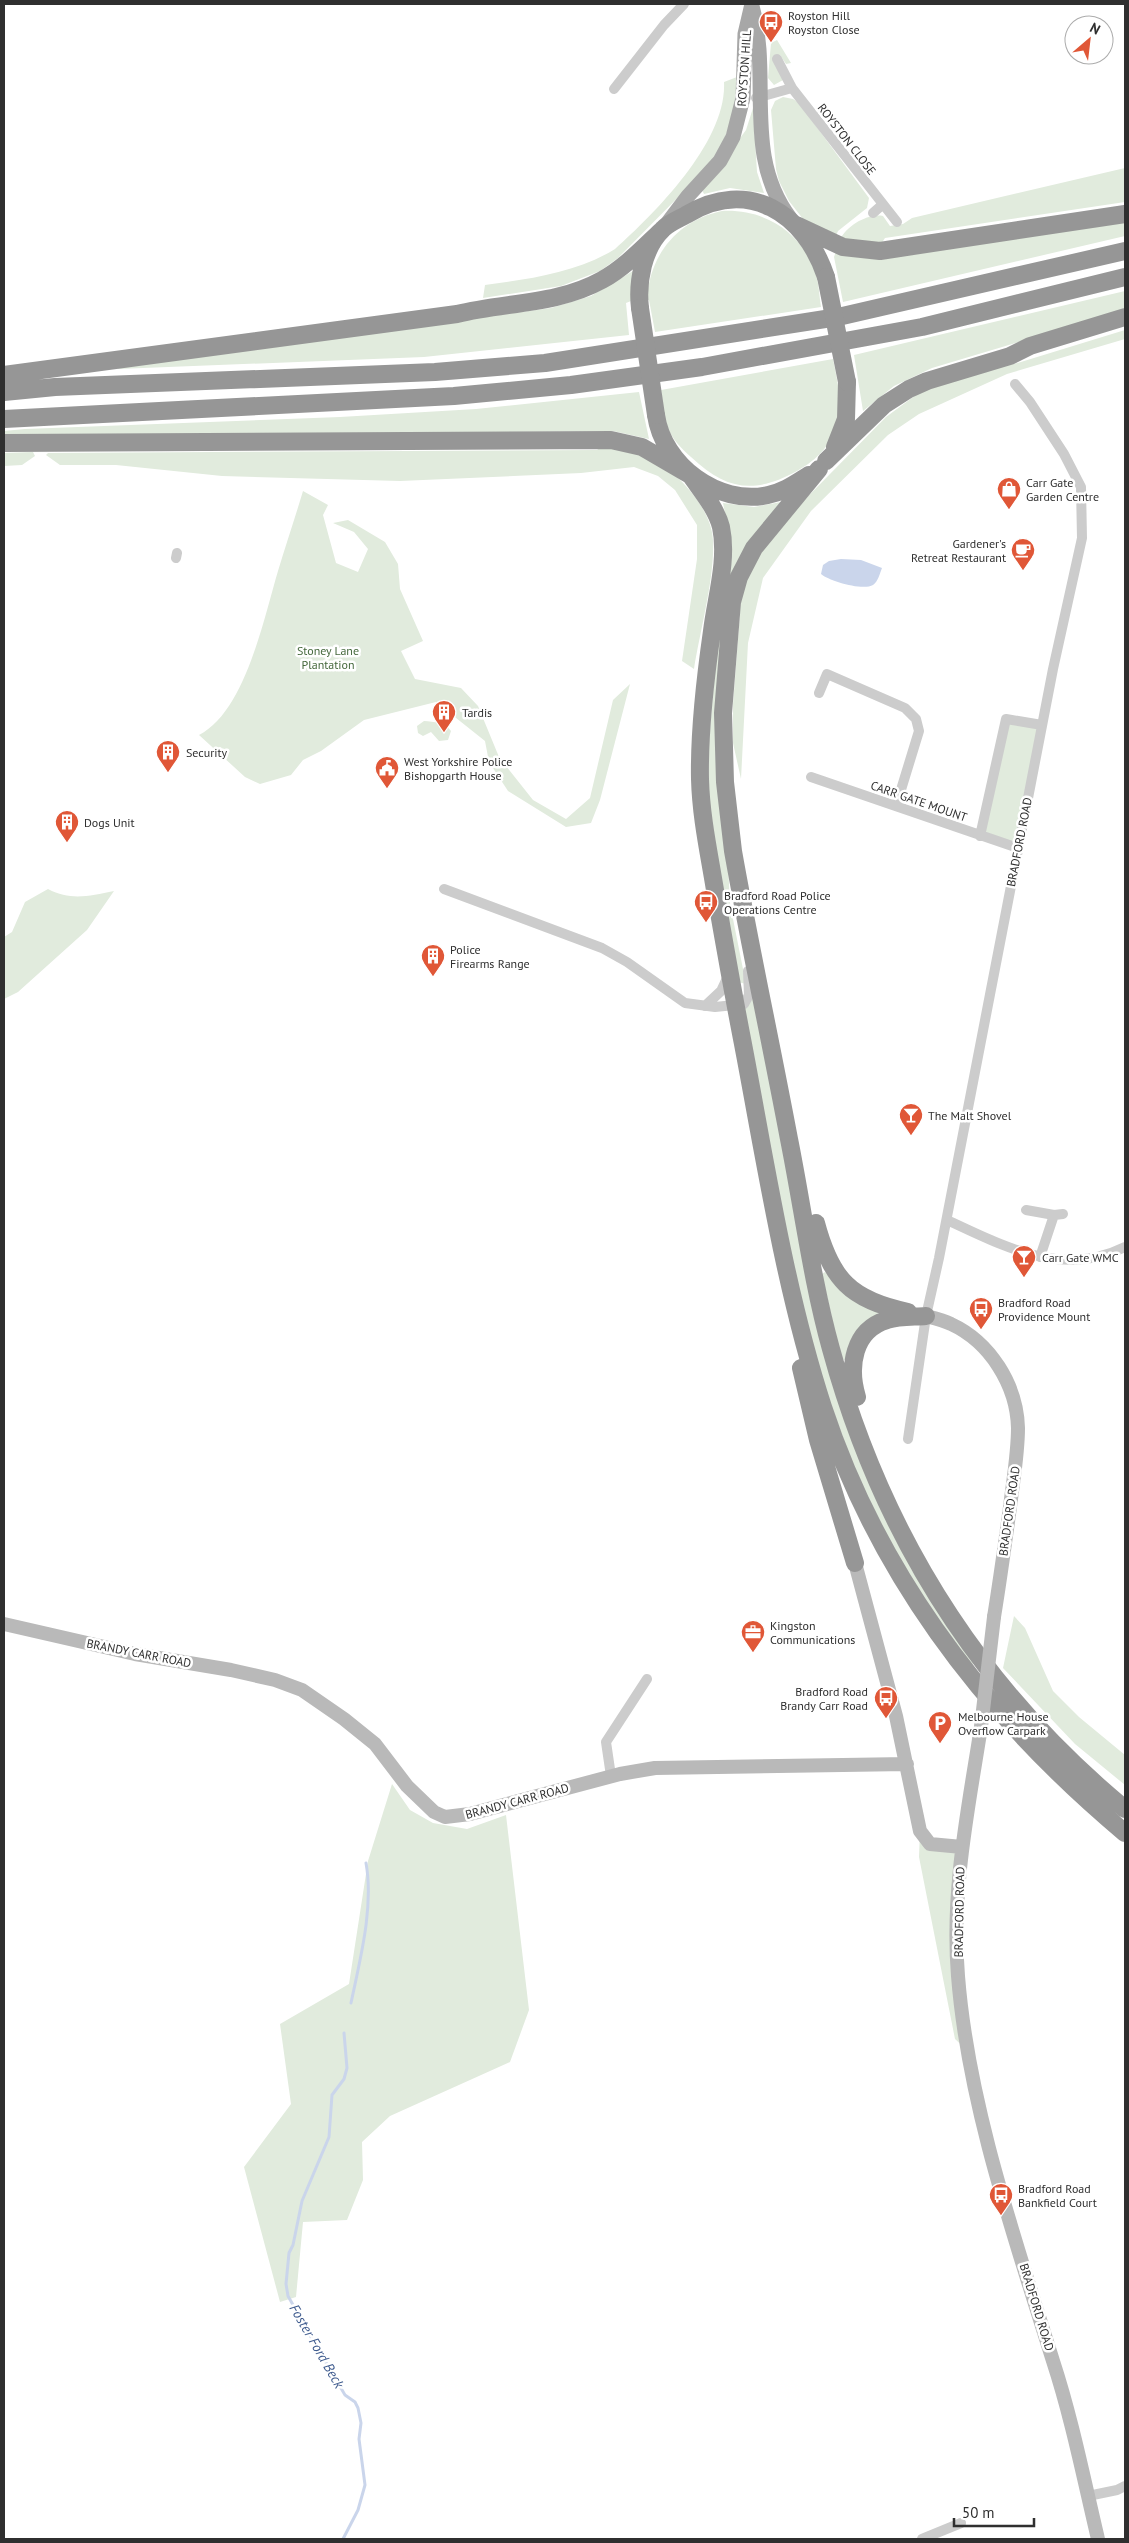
<svg xmlns="http://www.w3.org/2000/svg" width="1129" height="2543" font-family="'PT Sans',sans-serif">
<rect width="100%" height="100%" fill="#fff"/>
<path fill="#e1ebdd" d="M777,40L791,63L786,64L780,55L783,80L774,85L768,78L771,43Z
M737,77L734,115L720,149L708,167L618,258L600,271L561,286L483,298L485,285C529,279 576,273 615,249C656,212 727,141 724,82Z
M783,97L793,99L799,103L869,198L867,208L838,231L835,238L803,219L789,201L779,181L776,169L771,110L775,101Z
M753,108L757,172L764,193L730,188L704,194L702,190L746,130Z
M1125,168V202L885,238L881,244L840,240C846,226 868,213 883,216L890,226L903,224L912,218Z
M722,211C763,209 799,230 814,269C819,280 819,295 821,307L655,332L649,300H647C649,255 678,220 722,211Z
M1125,220V236L843,302L834,257L836,251Z
M633,271L631,301L626,303L629,335L424,357L118,369L117,366L551,308L591,296Z
M1125,291V310L932,368L894,386L863,411L854,355Z
M1125,330V339L1007,374L919,414L888,435L811,511L763,578L748,643L741,779L733,743V704L740,613L739,610L747,575L771,534L886,417L920,392L1002,362L1014,364Z
M833,359C837,379 842,399 838,419C834,443 817,460 797,471C755,494 727,491 691,457C682,449 672,439 668,428C663,416 663,402 661,390Z
M639,392L649,439L613,431L4,437V431L25,429L340,417L476,409Z
M604,445C613,446 625,446 634,449C668,462 711,503 713,540C715,577 700,631 694,669L682,661L697,559V525L675,490L658,476L634,467L581,473L400,481L222,476L116,465H60L46,455L48,453L597,450Z
M33,452L35,456L22,465L4,466V453Z
M303,491L328,505L323,515L336,563L358,572L368,549L354,532L333,523L348,520L385,542L398,564L400,589L423,641L401,651L415,679L461,688L478,706L499,757L533,800L566,819L590,798L613,700L630,684L600,800L591,823L566,827L508,791L489,762L485,741L436,702L364,720L321,751L303,760L291,775L260,784L245,777L199,735C245,712 264,618 278,571C286,544 295,518 303,491Z
M781,502L730,586L728,864L730,904L746,984L738,982L709,824L708,753L716,658L732,547L723,503L754,507Z
M1006,719L1042,725L1018,848L980,836Z
M424,721C434,722 445,722 451,731L448,740L439,741L431,732L423,736L418,733L417,726Z
M48,889C71,901 89,896 114,891L87,930L18,992L4,999V937L12,932L25,902Z
M754,997L787,1170L883,1511L911,1569L973,1663L971,1669L902,1566L856,1473L824,1386L795,1276L744,1009Z
M825,1272L878,1313L845,1360L841,1359L822,1274Z
M1014,1616L1025,1628L1053,1691L1079,1717L1125,1755V1785L1075,1744L1003,1668Z
M392,1784L410,1810L433,1823L467,1829L506,1815L529,2010L510,2062L390,2116L362,2142L363,2180L347,2220L303,2222L296,2297L280,2302L244,2167L291,2104L280,2024L349,1984L368,1861Z
M920,1831L924,1840L962,1847L958,1875L969,2052L955,2039L919,1857Z"/>
<path fill="#cad5eb" d="M841,559L861,560L882,568C880,573 878,582 873,585C863,591 829,581 821,574L823,565L829,561Z"/>
<g fill="none" stroke-linecap="round" stroke-linejoin="round">
<path stroke="#cad5eb" stroke-width="3" d="M351,2003C360,1960 374,1907 366,1863
M343,2539L358,2510L365,2485L359,2439L361,2423L358,2408L355,2402L345,2395L311,2337L288,2296L286,2284L289,2253L293,2245L302,2201L329,2137L332,2095L344,2079L347,2068L344,2033"/>
<path stroke="#ccc" stroke-width="10" d="M777,59L792,88L897,222
M614,89L664,25L684,4
M756,98L792,88
M873,213L882,205
M176,558L177,553
M819,693L827,674L905,708L916,719L919,731L896,806
M811,777L1018,848
M980,836L1006,719L1042,725
M444,889L602,948L627,962L685,1003L715,1007L744,1004L749,995L748,971
M705,1006L721,991L728,976
M1026,1210L1054,1215L1063,1214
M947,1220C1005,1247 1063,1278 1125,1247
M1040,1257L1054,1215
M908,1439L926,1316L939,1258L1053,669L1082,538L1081,487L1064,454L1030,402L1015,384
M611,1776L606,1742L647,1679
M1088,2496L1117,2490L1125,2486
M922,2539L961,2523"/>
<path stroke="#b9b9b9" stroke-width="14" d="M926,1316C934,1318 943,1320 951,1324C990,1342 1017,1385 1018,1428C1018,1454 1013,1481 1010,1507C1005,1544 1000,1580 994,1617
M855,1563L896,1716L920,1831L930,1844L962,1847
M4,1624L135,1654L231,1670L275,1680L302,1690L344,1719L375,1744L407,1786L434,1812L445,1817L470,1814L620,1774L655,1768L907,1764
M981,1727C968,1810 951,1891 958,1976C968,2104 1015,2239 1053,2361C1072,2419 1084,2480 1098,2539"/>
<path stroke="#a7a7a7" stroke-width="15" d="M752,6C772,79 742,154 790,218
M666,225L688,196L720,161L733,137L743,98L745,34L752,4"/>
<path stroke="#969696" stroke-width="18" d="M796,225L843,247L880,251L1125,214
M640,308C637,282 643,248 663,229C669,223 679,219 686,215C748,177 805,213 826,277
M4,375L457,314C505,302 557,305 602,280C624,268 642,249 661,231
M4,392L55,387L435,372L545,363L838,317L1125,251
M656,415C663,465 718,506 768,495C784,492 796,483 809,475
M4,419L454,396L571,385L702,367L922,327L1125,277
M4,443L611,440L642,447L690,475
M835,447L846,419L847,382
M826,461L884,405L909,389L927,381L1010,356L1030,346L1125,317
M819,469L754,548L739,577L732,602L723,713L725,782L733,851C750,947 771,1043 789,1139C803,1209 812,1281 831,1349C881,1532 978,1688 1125,1809
M691,476C702,492 716,508 721,527C728,560 716,598 712,631C705,680 699,730 700,779C701,817 709,853 715,890C724,941 733,993 743,1044C766,1165 785,1290 823,1407C880,1580 988,1718 1125,1833
M816,1223C831,1279 850,1300 908,1312
M801,1368L818,1440L855,1563
M857,1397C848,1367 853,1330 887,1320C899,1316 913,1317 926,1316"/>
<path stroke="#b9b9b9" stroke-width="14" d="M981,1727L994,1617"/>
<path stroke="#969696" stroke-width="18" d="M826,277L847,382
M640,308L656,415"/>
</g>
<defs>
<g id="bus-pin" transform="scale(1.25)"><path d="M0 17L-7.5 6A9.5 9.5 0 1 1 7.5 6Z" fill="#e05737" stroke="#fff"/><path d="M-5-6H5V4H4V6H2V4H-2V6H-4V4H-5ZM-3.5-4V0h7V-4ZM-3.5 1.2v1.5H-2V1.2ZM2 1.2v1.5H3.5V1.2Z" fill="#fff"/></g>
<g id="shop-pin" transform="scale(1.25)"><path d="M0 17L-7.5 6A9.5 9.5 0 1 1 7.5 6Z" fill="#e05737" stroke="#fff"/><path d="M-5-2.5h2.3a2.7 3.5 0 0 1 5.4 0H5L5.5 6h-11ZM-1.5-2.5h3a1.5 2.3 0 0 0-3 0Z" fill="#fff"/></g>
<g id="cafe-pin" transform="scale(1.25)"><path d="M0 17L-7.5 6A9.5 9.5 0 1 1 7.5 6Z" fill="#e05737" stroke="#fff"/><path d="M-5.5-4.5H6V0H3Q3 3.5 0 3.5H-2.5Q-5.5 3.5-5.5 0ZM3-3.2v2h1.7v-2ZM-6 4.5H4V6H-6Z" fill="#fff"/></g>
<g id="building-pin" transform="scale(1.25)"><path d="M0 17L-7.5 6A9.5 9.5 0 1 1 7.5 6Z" fill="#e05737" stroke="#fff"/><path d="M-4-6H4V6H1V3H-1V6H-4ZM-2.5-4.3h1.7v1.8h-1.7ZM.8-4.3h1.7v1.8H.8ZM-2.5-1h1.7V.8h-1.7ZM.8-1h1.7V.8H.8Z" fill="#fff"/></g>
<g id="civic-pin" transform="scale(1.25)"><path d="M0 17L-7.5 6A9.5 9.5 0 1 1 7.5 6Z" fill="#e05737" stroke="#fff"/><path d="M-.6-6.5H3V-4.5H.6V-3L4-1V1h2V6H-6V1h2V-1L-.6-3ZM-1.2 2.5V6h2.4V2.5Z" fill="#fff"/></g>
<g id="bar-pin" transform="scale(1.25)"><path d="M0 17L-7.5 6A9.5 9.5 0 1 1 7.5 6Z" fill="#e05737" stroke="#fff"/><path d="M-6-5H6L.8 .8V4.5H3.5V6h-7V4.5H-.8V.8Z" fill="#fff"/></g>
<g id="office-pin" transform="scale(1.25)"><path d="M0 17L-7.5 6A9.5 9.5 0 1 1 7.5 6Z" fill="#e05737" stroke="#fff"/><path d="M-6-3h4V-5.5h4V-3h4V5H-6ZM-1-4.5V-3h2v-1.5ZM-6 0V1H6V0Z" fill="#fff"/></g>
<g id="parking-pin" transform="scale(1.25)"><path d="M0 17L-7.5 6A9.5 9.5 0 1 1 7.5 6Z" fill="#e05737" stroke="#fff"/><path d="M-3.5-5.5H1a3.5 3.5 0 0 1 0 7H-1V5.5H-3.5ZM-1-3.4V-.6H.8a1.4 1.4 0 0 0 0-2.8Z" fill="#fff"/></g>
</defs>
<g fill-rule="evenodd">
<use href="#bus-pin" x="771" y="22"/>
<use href="#shop-pin" x="1009" y="489"/>
<use href="#cafe-pin" x="1023" y="550"/>
<use href="#building-pin" x="444" y="712"/>
<use href="#building-pin" x="168" y="752"/>
<use href="#civic-pin" x="387" y="768"/>
<use href="#building-pin" x="67" y="822"/>
<use href="#bus-pin" x="706" y="902"/>
<use href="#building-pin" x="433" y="956"/>
<use href="#bar-pin" x="911" y="1115"/>
<use href="#bar-pin" x="1024" y="1257"/>
<use href="#bus-pin" x="981" y="1309"/>
<use href="#office-pin" x="753" y="1632"/>
<use href="#bus-pin" x="886" y="1698"/>
<use href="#parking-pin" x="940" y="1723"/>
<use href="#bus-pin" x="1001" y="2195"/>
</g>
<g text-anchor="middle" dominant-baseline="central" stroke-width="5" stroke-linejoin="round" paint-order="stroke">
<g font-size="12" fill="#2f2f2f" stroke="#fff" text-anchor="start">
<text x="788" y="15">Royston Hill<tspan x="788" dy="14">Royston Close</tspan></text>
<text x="1026" y="482">Carr Gate<tspan x="1026" dy="14">Garden Centre</tspan></text>
<text x="1006" y="543" text-anchor="end">Gardener's<tspan x="1006" dy="14">Retreat Restaurant</tspan></text>
<text x="462" y="712">Tardis</text>
<text x="186" y="752">Security</text>
<text x="404" y="761">West Yorkshire Police<tspan x="404" dy="14">Bishopgarth House</tspan></text>
<text x="84" y="822">Dogs Unit</text>
<text x="724" y="895">Bradford Road Police<tspan x="724" dy="14">Operations Centre</tspan></text>
<text x="450" y="949">Police<tspan x="450" dy="14">Firearms Range</tspan></text>
<text x="928" y="1115">The Malt Shovel</text>
<text x="1042" y="1257">Carr Gate WMC</text>
<text x="998" y="1302">Bradford Road<tspan x="998" dy="14">Providence Mount</tspan></text>
<text x="770" y="1625">Kingston<tspan x="770" dy="14">Communications</tspan></text>
<text x="868" y="1691" text-anchor="end">Bradford Road<tspan x="868" dy="14">Brandy Carr Road</tspan></text>
<text x="958" y="1716">Melbourne House<tspan x="958" dy="14">Overflow Carpark</tspan></text>
<text x="1018" y="2188">Bradford Road<tspan x="1018" dy="14">Bankfield Court</tspan></text>
</g>
<g font-size="12" fill="#2f2f2f" stroke="#fff">
<text transform="translate(744 68) rotate(-86)">ROYSTON HILL</text>
<text transform="translate(847 139) rotate(52)">ROYSTON CLOSE</text>
<text transform="translate(919 801) rotate(19)">CARR GATE MOUNT</text>
<text transform="translate(1019 842) rotate(-79)">BRADFORD ROAD</text>
<text transform="translate(1009 1511) rotate(-82)">BRADFORD ROAD</text>
<text transform="translate(139 1653) rotate(11)">BRANDY CARR ROAD</text>
<text transform="translate(517 1801) rotate(-15)">BRANDY CARR ROAD</text>
<text transform="translate(959 1912) rotate(-89)">BRADFORD ROAD</text>
<text transform="translate(1037 2307) rotate(73)">BRADFORD ROAD</text>
</g>
<g font-size="12" fill="#46693d" stroke="#fff">
<text x="328" y="650">Stoney Lane<tspan x="328" dy="14">Plantation</tspan></text>
</g>
<g font-size="14" font-style="italic" fill="#3f5b8e" stroke="#fff">
<text transform="translate(317 2346) rotate(60)">Foster Ford Beck</text>
</g>
</g>
<rect width="1129" height="2543" fill="none" stroke="#2f2f2f" stroke-width="10"/>
<g transform="translate(1089 40) rotate(28)"><circle r="24" fill="#ffffff" stroke="#acacac"/>
<path d="M0-4L9 19L0 12L-9 19Z" fill="#e05737"/>
<text y="-8" font-size="14" font-weight="bold" text-anchor="middle" fill="#2f2f2f">N</text>
</g>
<path d="M954 2518v8h80v-8" fill="none" stroke="#2f2f2f" stroke-width="2.5"/>
<text x="962" y="2518" font-size="15" fill="#2f2f2f" stroke="#ffffff" stroke-width="4" paint-order="stroke">50 m</text>
</svg>
